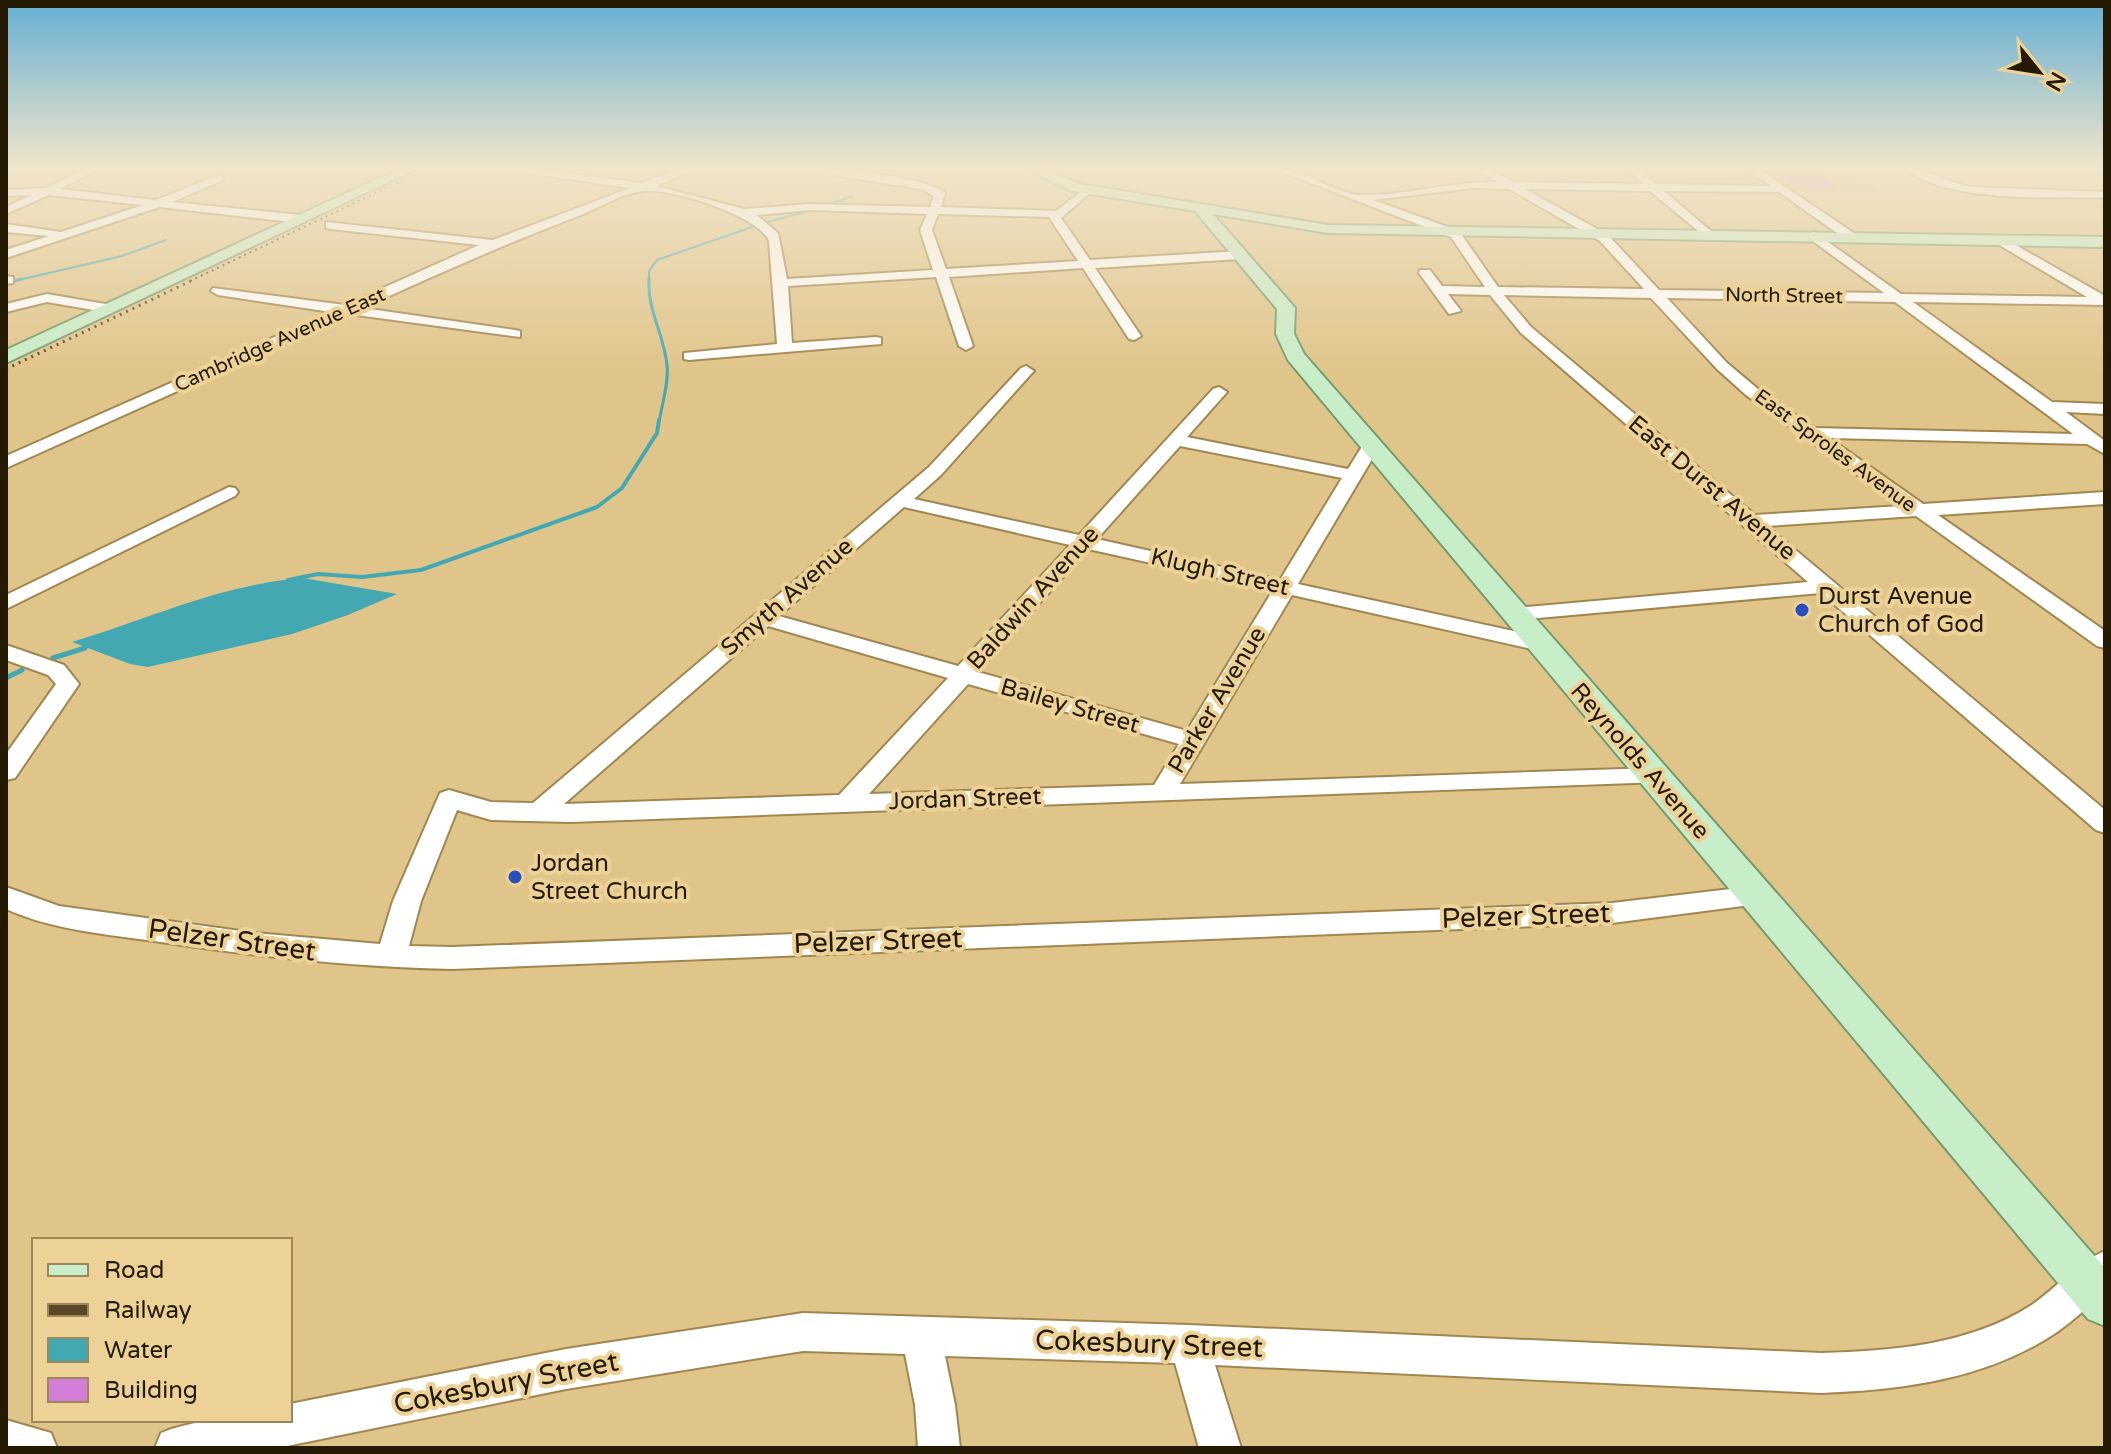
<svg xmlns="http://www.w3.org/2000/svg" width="2111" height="1454" font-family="'Varela Round',sans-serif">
<rect width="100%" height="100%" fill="#e0c58b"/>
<path fill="#d7b876" d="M1483,169H1844L1882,192L1517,189Z"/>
<path fill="#44a8b3" d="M303,578L397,594L348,615L292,634L148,667L130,664L72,642C151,618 219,585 303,578Z"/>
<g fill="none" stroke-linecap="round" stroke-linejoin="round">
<path stroke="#44a8b3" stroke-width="2" d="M833,203L853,196
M768,222L813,210
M14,281L122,256L166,240
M649,281V271L657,260L758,225"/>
<path stroke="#44a8b3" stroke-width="3" d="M649,279C647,310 664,334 667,365C669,383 662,404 659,422
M6,283L22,279"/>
<path stroke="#44a8b3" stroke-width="4" d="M288,580L318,574L362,577L421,570L597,507L622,488L657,433L659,420"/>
<path stroke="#44a8b3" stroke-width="5" d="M53,658L85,648
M6,678L22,670"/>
</g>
<path fill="#d27dd6" d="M1777,174H1818L1839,188L1797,187Z"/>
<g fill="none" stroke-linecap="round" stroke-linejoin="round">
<g stroke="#a1874f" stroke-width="4">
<path id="minor" d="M86,169H99L60,189L156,200L219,175L223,176V180L172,202L301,215L307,219L301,223L159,207L6,258V250L49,236L6,232V224L61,232L143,205L49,195L6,214V207L31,195L6,196V190L46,188Z
M502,169H530L642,183L681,169H695L656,186L744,209L810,204L930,207L934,196L921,189L814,172L809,169C839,169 923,176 945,193L941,207L1056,211L1087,187L1091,188V192L1061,218L1090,260L1240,251L1246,255L1240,259L1095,268L1141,336L1134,340L1129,339L1083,268L949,277L973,346L966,350L959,346L936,277L788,286L792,343L876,337L881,338V344L689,360L684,359V353L777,344L769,241C760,216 669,187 643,191C623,193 600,207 581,215C507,243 435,275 363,308L515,330L520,331V337L349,314L6,468V456L331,312L218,295L211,291L213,288L345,305L479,245L330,229L326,228V222L493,240L630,188ZM810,210L927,214L920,230L933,270L787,279L778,233L757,215ZM938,214L1049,217L1078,261L946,269L932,230Z
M1274,169C1305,167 1332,194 1362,195C1404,196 1452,181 1497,182L1477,169H1489L1513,182L1643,184L1627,169H1638L1656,184L1770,186L1748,169H1759L1855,234V240H1847L1779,192L1664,191L1712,232L1714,235L1708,239L1650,191L1525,189L1608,235L1659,290L1884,293L1810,239V233L1814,232L1901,294L2087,297L1996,243L1994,240L2000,236L2105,296V305L1913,302L2052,402L2105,404V414L2066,412L2105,441V454L2087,444L1829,438L1923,504L2105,492V504L1938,515L2105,631V648L2097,646L1916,516L1767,526L2105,810V833L2096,830L1821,593L1515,620L1507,619L1504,614L1507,609L1515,608L1808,582L1521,333L1490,295L1448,294L1461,311L1449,314L1419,273L1420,270H1430L1442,286L1485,287L1451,237ZM1473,188L1509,189L1600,241L1644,289L1498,287L1459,231L1373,200ZM1504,295L1651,298L1717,369L1746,395L1901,506L1755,515L1531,327ZM1667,298L1895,302L2073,434L1814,428L1758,389L1727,363Z
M1906,169C1927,168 1948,182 1970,187L2105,192V198C2049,196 1950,204 1906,169Z
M6,276L13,277V283L6,284Z
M47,294L111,305L118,309L111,313L47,302L6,312V304Z
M1026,366L1034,371L1031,374L941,475L914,499L1079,535L1213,389L1219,387L1227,392L1187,437L1348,469L1366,440L1372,439L1381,444L1298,584L1541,637L1552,644L1541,651L1292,595L1180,784L1653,768L1662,770L1666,776L1662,782L571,822L491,820L457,810L421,901L409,946L452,947L1612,903L1756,886L1766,889L1770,896L1766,903L1612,923L452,969C352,967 254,956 154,941C104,934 53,930 6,909V887L59,906L255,933L380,944L393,901L440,793L449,790L491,802L533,803L929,467L1021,368ZM1180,446L1342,478L1280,580L1097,539ZM904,507L1070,545L958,666L779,616ZM1088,549L1273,590L1187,731L978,672ZM768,626L948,678L839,795L564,804ZM968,684L1179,744L1154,785L869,794Z
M229,487L235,488L238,492L235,496L6,609V595Z
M6,645L64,665L79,684L15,778L6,780V754L56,684L48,675L6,660Z
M2105,1251V1292C2089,1306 2074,1320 2057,1332C1988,1379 1903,1390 1821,1393L1215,1365L1241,1448H1199L1175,1363L945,1356L955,1405L960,1448H918L915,1405L905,1354L803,1351L566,1389L277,1448H155L161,1433C202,1416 246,1420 290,1420V1404L566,1349L803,1313L1189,1325L1821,1353C1892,1351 1969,1345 2030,1306C2056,1289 2076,1263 2105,1251Z
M6,1420L51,1433L57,1448H6Z"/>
</g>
<g stroke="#779b6c" stroke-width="4">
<path id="major" d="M399,169H416L6,363V350Z
M1026,169H1042L1080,184L1328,225L2105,237V247L1328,233L1213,214L1295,308L1294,334L1304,354L2105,1268V1326L2088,1319L1288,360L1276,334L1277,309L1195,211L1072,191Z"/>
</g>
<use href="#minor" fill="#fff" fill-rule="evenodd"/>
<use href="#major" fill="#c8edc9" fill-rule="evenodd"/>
<path stroke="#584828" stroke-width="2" stroke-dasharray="2 4" stroke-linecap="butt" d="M190,281L426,169"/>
<path stroke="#584828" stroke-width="3" stroke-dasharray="2 5" stroke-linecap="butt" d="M6,369L195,279"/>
</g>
<linearGradient id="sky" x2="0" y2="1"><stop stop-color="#66afd3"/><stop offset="0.45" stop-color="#f1e5cb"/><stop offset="1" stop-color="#f1e5cb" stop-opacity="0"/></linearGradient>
<rect width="2111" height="372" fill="url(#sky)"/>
<g fill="#294fbe" stroke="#edd297" stroke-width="3">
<circle cx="1802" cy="610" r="8"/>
<circle cx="515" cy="877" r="8"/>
</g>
<g text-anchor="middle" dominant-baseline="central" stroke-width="8" stroke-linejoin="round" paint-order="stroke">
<g font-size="20" fill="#241903" stroke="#edd297">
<text transform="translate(1784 296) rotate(1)">North Street</text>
<text transform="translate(280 340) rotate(-24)">Cambridge Avenue East</text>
<text transform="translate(1835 451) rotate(36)">East Sproles Avenue</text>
</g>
<g font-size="24" fill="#241903" stroke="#edd297">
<text transform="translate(1712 488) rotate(40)">East Durst Avenue</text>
<text transform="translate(1220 572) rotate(13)">Klugh Street</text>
<text transform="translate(787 597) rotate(-41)">Smyth Avenue</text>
<text transform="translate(1033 598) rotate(-48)">Baldwin Avenue</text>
<text transform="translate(1217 700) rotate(-59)">Parker Avenue</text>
<text transform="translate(1070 706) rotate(16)">Bailey Street</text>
<text transform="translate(1640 761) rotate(49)">Reynolds Avenue</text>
<text transform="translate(965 799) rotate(-2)">Jordan Street</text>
</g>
<g font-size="24" fill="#241903" stroke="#edd297" text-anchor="start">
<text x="1818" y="596">Durst Avenue<tspan x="1818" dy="28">Church of God</tspan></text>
<text x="531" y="863">Jordan<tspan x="531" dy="28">Street Church</tspan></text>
</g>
<g font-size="28" fill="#241903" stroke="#edd297">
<text transform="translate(1526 916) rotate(-2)">Pelzer Street</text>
<text transform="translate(232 940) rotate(8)">Pelzer Street</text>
<text transform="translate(878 941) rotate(-2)">Pelzer Street</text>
<text transform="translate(1149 1344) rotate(2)">Cokesbury Street</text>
<text transform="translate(506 1383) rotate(-11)">Cokesbury Street</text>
</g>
</g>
<rect width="2111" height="1454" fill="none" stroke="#241903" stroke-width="16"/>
<rect x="32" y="1238" width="260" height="184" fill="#edd297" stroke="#9d885c" stroke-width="2"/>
<rect x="48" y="1264" width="40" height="12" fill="#c8edc9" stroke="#9d885c" stroke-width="2"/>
<text x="104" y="1278" font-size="24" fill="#241903">Road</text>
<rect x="48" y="1304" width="40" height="12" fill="#584828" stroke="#9d885c" stroke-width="2"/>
<text x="104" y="1318" font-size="24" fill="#241903">Railway</text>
<rect x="48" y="1338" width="40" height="24" fill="#44a8b3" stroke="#9d885c" stroke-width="2"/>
<text x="104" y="1358" font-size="24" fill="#241903">Water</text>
<rect x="48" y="1378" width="40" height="24" fill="#d27dd6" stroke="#9d885c" stroke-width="2"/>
<text x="104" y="1398" font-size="24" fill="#241903">Building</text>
<g transform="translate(2039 72) rotate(120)" stroke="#edd297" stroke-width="6" paint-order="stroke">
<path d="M0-6L14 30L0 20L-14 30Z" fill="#241903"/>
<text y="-12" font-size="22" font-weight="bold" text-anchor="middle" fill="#241903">N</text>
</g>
</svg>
